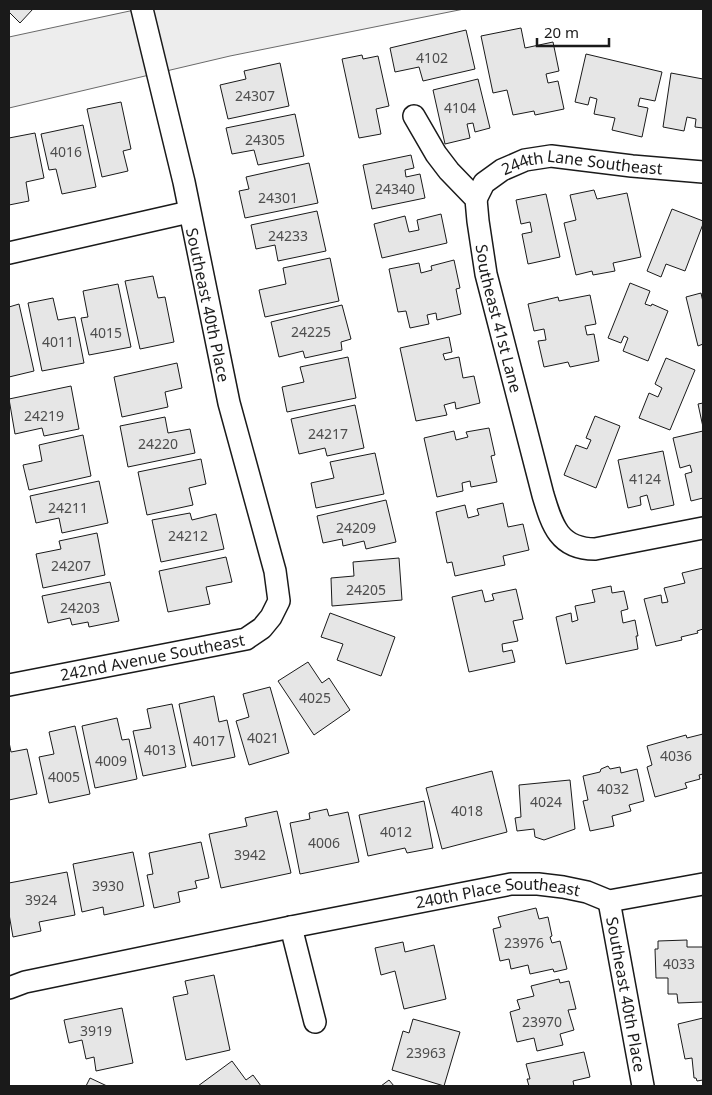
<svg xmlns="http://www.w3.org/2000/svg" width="712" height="1095" font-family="'Noto Sans',sans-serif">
<rect width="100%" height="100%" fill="#fff"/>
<path fill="#ededed" stroke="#6a6a6a" d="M139,9H464L230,56L9,108V37Z"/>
<path fill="#e6e6e6" stroke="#1a1a1a" d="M9,9H33L20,23L9,12Z
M521,28L525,48L553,42L559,71L546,74L548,83L558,81L564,109L535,115L534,111L513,115L507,90L493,93L481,36Z
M466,30L475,69L423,81L419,67L395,72L390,48Z
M586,54L662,72L655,101L640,98L638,106L648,108L642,137L612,130L615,118L594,114L597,99L590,97L588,105L575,102Z
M362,55L363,59L378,56L389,106L376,109L381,134L359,138L342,59Z
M280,63L289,106L228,119L220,85L246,79L244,71Z
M671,73L703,79V128L695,127L696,119L687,117L684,131L663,127Z
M478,79L490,128L475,132L473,123L467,124L470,138L445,144L433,90Z
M121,102L131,149L123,151L128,171L102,177L87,109Z
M295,114L304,156L258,165L254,150L232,154L226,128Z
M83,125L96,187L62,194L56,169L49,170L41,134Z
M35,133L44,178L26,182L29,201L9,205V138Z
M411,155L414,168L405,170L406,177L420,174L425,198L372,209L363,165Z
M309,163L318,203L245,218L239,191L249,189L246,177Z
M594,190L597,199L627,193L641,257L613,263L615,271L593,275L592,271L576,275L564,223L576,220L570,195Z
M546,194L560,257L528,264L522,234L532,232L530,222L521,224L516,200Z
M672,209L703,221V224L685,271L666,264L661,277L647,271Z
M317,211L326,251L278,261L275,245L256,249L251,225Z
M441,214L447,243L382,258L374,224L405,216L409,232L419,230L417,220Z
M330,258L339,301L265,317L259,290L286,284L283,268Z
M454,260L460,288L456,289L461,314L437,320L436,313L427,315L429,324L410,328L406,311L398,312L389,269L419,263L421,273L432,270L431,266Z
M153,276L158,298L165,297L174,342L140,349L125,281Z
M630,283L650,291L645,304L651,306L652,304L668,311L648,361L623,351L628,338L624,336L621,343L608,338Z
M118,284L131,347L89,355L81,318L88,317L83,291Z
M701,293L703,302V344L698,346L686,297Z
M590,295L596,324L585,326L587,335L594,334L599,361L570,367L568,362L544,367L538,341L546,340L544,329L534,331L528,304L558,297L559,301Z
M53,298L58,320L75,317L84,363L42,371L28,303Z
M19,304L34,371L9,377V307Z
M342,305L351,339L341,342L342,350L305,358L303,351L279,357L271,322Z
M449,337L452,352L443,354L445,360L459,357L463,378L474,376L480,403L456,409L455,402L444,405L447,415L416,421L400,348Z
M348,357L356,398L287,412L282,387L304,382L300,367Z
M666,358L695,370L670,430L639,418L649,393L658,397L662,388L655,384Z
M177,363L182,388L165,392L168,407L122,417L114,377Z
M71,386L79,429L44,436L42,428L15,434L9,399Z
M703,403V427L698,404Z
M355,405L364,448L327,456L325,448L299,454L291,419Z
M595,416L620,426L596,488L564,475L576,445L587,449L591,440L586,438Z
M165,417L168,433L190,429L195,453L128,467L120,426Z
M489,428L495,455L491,456L497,482L471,487L470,481L462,483L463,491L437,497L424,438L454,431L456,440L468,437L466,432Z
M703,431V498L691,501L685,474L692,472L690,465L680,468L673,438Z
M83,435L91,476L29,490L23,465L42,461L39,445Z
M663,451L674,505L651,510L647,495L640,497L641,505L628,508L618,460Z
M375,453L384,494L316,508L311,483L334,478L330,462Z
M201,459L206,484L189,488L193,505L147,515L138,472Z
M99,481L108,523L62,533L59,518L36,523L30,496Z
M386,500L396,542L366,549L364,541L343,546L342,539L323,543L317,516Z
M503,503L508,527L523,524L529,550L503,556L505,565L455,576L452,562L447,563L436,512L465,505L468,518L479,515L477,509Z
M190,513L192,520L216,514L224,549L161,562L152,520Z
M97,533L105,575L43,588L36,554L61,549L59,541Z
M226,557L232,582L206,587L210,604L168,612L159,571Z
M399,558L402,600L332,606L331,578L354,576L353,562Z
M703,568V629L697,631L698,633L681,637L682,640L656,646L644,599L661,595L662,603L668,602L664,588L685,583L682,573Z
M110,582L119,621L89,627L88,622L72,625L70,618L48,623L42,596Z
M611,586L612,593L624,591L628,609L621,611L623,623L635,620L638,636H636L638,649L566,664L556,617L571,613L572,622L578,620L575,606L595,602L592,590Z
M516,589L523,619L513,621L518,641L502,644L503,652L512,650L515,662L469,672L452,597L482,590L485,602L494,600L492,594Z
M330,613L395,637L381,676L337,660L343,644L321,637Z
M308,662L322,683L329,678L350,710L314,735L278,681Z
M270,687L289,753L249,765L236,721L249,717L243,694Z
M214,696L219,722L227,720L235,757L192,766L179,704Z
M172,704L186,767L143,776L133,731L151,728L147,709Z
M117,718L122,740L129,739L137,779L95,788L82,726Z
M75,726L90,794L49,803L39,757L54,754L49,732Z
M703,734V774L699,775L700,779L685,783L687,788L655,797L647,767L652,765L647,746L686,735L687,738Z
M9,742L11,752L27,749L37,794L9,800Z
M608,766L610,769L620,767L621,773L637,769L644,801L629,805L631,811L612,816L614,826L590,831L583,801L588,800L583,776L600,772L601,769Z
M492,771L507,832L442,849L426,788Z
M570,780L575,829L544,840L535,837L534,829L517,831L515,818L521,817L519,785Z
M424,801L433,848L407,853L405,848L368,856L359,815Z
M327,809L329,816L348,812L359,862L300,874L290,823L310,819L309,813Z
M277,811L291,873L221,888L209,834L247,826L245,818Z
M201,842L209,878L195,881L197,888L178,892L180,902L154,908L147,875L153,874L149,853Z
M133,852L144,906L104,915L103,907L82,912L73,864Z
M67,872L75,915L39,922L41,931L13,937L9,914V883Z
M536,908L539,919L548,917L552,936L550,937L552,943L560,941L567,969L554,972L553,969L530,974L528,965L511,969L509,959L500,961L493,929L501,927L498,917Z
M687,940V947H703V1002L678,1003L677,994H668V978H656L655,949H658V941Z
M403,942L405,952L434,945L446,999L404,1009L395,971L381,975L375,948Z
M214,975L230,1050L186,1060L173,997L188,994L185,981Z
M559,979L560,983L569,981L576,1009L568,1010L574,1030L560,1034L563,1045L537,1051L534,1038L517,1042L510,1012L520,1009L517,1000L534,996L531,986Z
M122,1008L133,1063L96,1071L94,1057L86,1059L82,1040L69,1043L64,1020Z
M703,1018V1080L697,1081L696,1078H694L692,1058L685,1059L678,1024Z
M413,1019L460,1032L444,1086L392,1070L403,1031L409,1033Z
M584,1052L590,1077L573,1081L574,1086H529L527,1079H530L526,1064Z
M232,1061L246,1080L253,1075L261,1086H198Z
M90,1078L107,1086H86Z
M389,1080L394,1086H381Z"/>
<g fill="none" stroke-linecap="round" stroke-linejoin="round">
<g stroke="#1a1a1a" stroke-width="24">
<g id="minor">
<path id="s1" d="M414,116L436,154L449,171L476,199L478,221L486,274L543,495C552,525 559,549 595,549L703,528"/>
<path id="s2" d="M476,199L484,183L502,170L525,160L551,156L632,166L703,172"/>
<path d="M9,253L189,212"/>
<path id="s3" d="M9,685L246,639L262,628L271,617L279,601L275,571L229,403L184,182L142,9"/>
<path id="s4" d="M609,901L643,1086"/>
<path d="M291,927L315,1022"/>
<path id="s5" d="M9,988L25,982L291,927L511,884H538L563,887L587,892L609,901L703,884"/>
</g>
</g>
<use href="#minor" stroke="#fff" stroke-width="21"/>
</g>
<g text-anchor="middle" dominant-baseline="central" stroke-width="4" stroke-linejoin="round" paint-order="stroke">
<g font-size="14" fill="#4d4d4d">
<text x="432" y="57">4102</text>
<text x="255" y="95">24307</text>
<text x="460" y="107">4104</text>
<text x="265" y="139">24305</text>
<text x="66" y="151">4016</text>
<text x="395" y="188">24340</text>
<text x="278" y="197">24301</text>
<text x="288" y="235">24233</text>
<text x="311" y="331">24225</text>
<text x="106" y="332">4015</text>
<text x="58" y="341">4011</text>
<text x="44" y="415">24219</text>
<text x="328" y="433">24217</text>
<text x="158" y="443">24220</text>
<text x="645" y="478">4124</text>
<text x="68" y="507">24211</text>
<text x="356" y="527">24209</text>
<text x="188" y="535">24212</text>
<text x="71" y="565">24207</text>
<text x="366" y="589">24205</text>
<text x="80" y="607">24203</text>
<text x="315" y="697">4025</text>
<text x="263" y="737">4021</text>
<text x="209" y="740">4017</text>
<text x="160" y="749">4013</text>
<text x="676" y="755">4036</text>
<text x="111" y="760">4009</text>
<text x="64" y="776">4005</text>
<text x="613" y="788">4032</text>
<text x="546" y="801">4024</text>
<text x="467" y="810">4018</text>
<text x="396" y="831">4012</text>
<text x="324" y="842">4006</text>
<text x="250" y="854">3942</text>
<text x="108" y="885">3930</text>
<text x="41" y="899">3924</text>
<text x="524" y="942">23976</text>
<text x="679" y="963">4033</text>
<text x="542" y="1021">23970</text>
<text x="96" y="1030">3919</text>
<text x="426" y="1052">23963</text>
</g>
<g font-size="16" fill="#1a1a1a" stroke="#fff">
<text stroke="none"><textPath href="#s2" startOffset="122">244th Lane Southeast</textPath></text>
<text transform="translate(208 305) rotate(78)">Southeast 40th Place</text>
<text stroke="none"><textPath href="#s1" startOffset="226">Southeast 41st Lane</textPath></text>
<text stroke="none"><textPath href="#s3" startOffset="146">242nd Avenue Southeast</textPath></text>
<text stroke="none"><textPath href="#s5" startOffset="499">240th Place Southeast</textPath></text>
<text stroke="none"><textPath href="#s4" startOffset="95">Southeast 40th Place</textPath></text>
</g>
</g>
<rect width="712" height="1095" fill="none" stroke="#1a1a1a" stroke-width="20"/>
<path d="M537 38v8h72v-8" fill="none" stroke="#1a1a1a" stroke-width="2.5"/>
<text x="544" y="38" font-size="15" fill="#1a1a1a" stroke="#ffffff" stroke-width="4" paint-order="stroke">20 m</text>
</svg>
